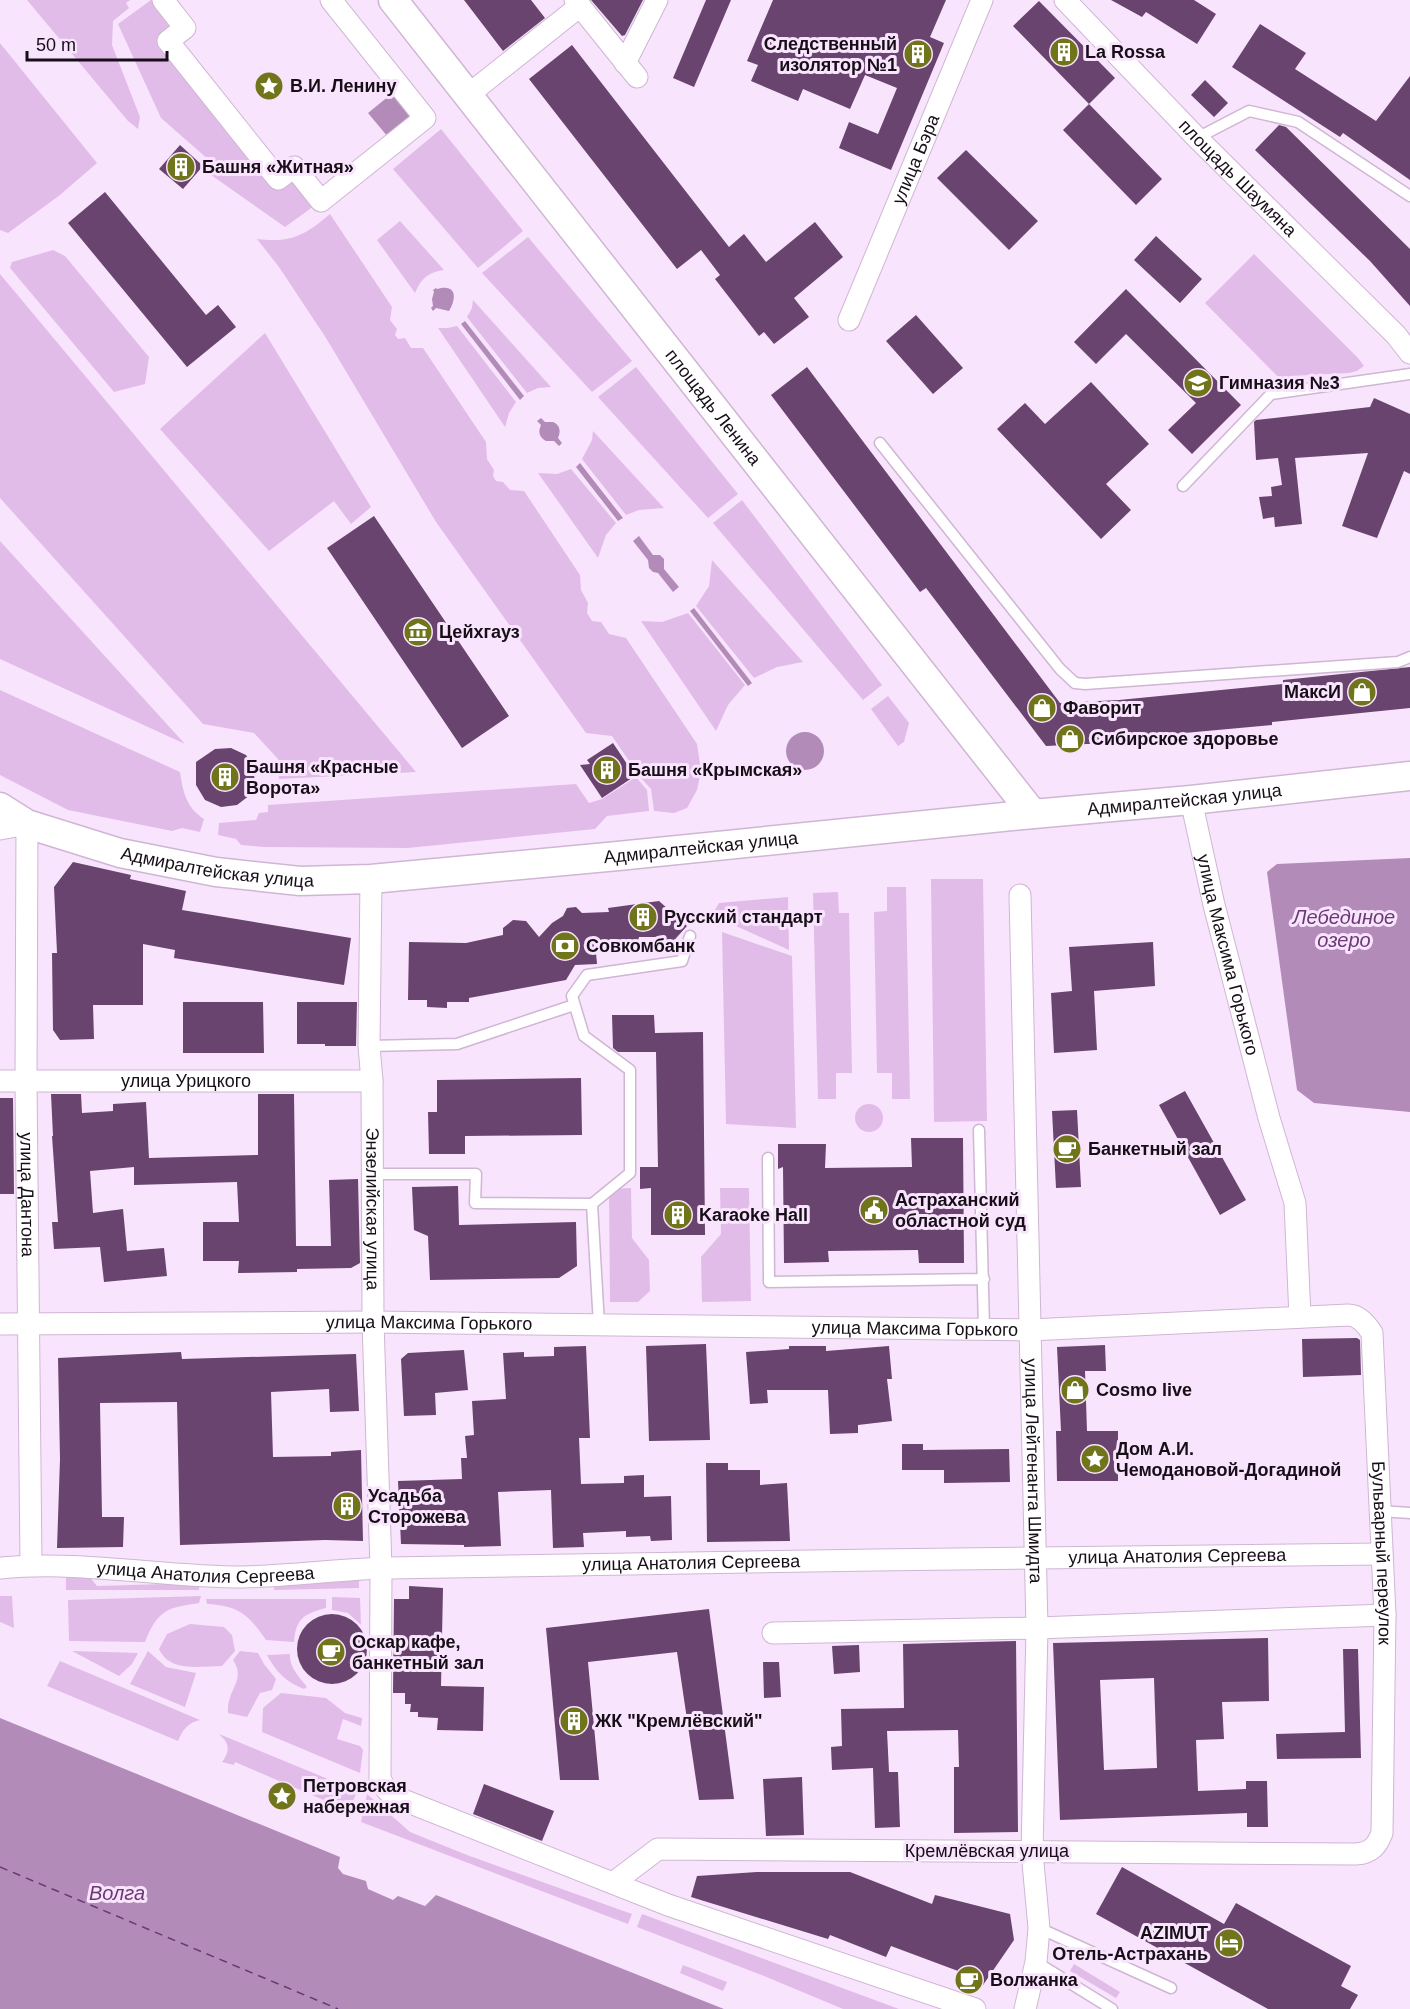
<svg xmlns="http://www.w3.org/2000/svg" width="1410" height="2009" font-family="Helvetica,sans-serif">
<rect width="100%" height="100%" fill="#f9e4fd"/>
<path fill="#e2bce8" d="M27,0H130L126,3L129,8L113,21L112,45L140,117L138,129L128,121Z
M151,0H163L185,28L169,41L278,179L294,167L321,201L285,227L211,175L217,167L161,118L118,24Z
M0,43L97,163L60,195L8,233L0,230Z
M441,129L523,231L478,268L393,169Z
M330,214L392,307L390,320L397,329L395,335L398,339L405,338L411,348H423L486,442L487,459L494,470L493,476L496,481L503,482L510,490L524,491L580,575L581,590L588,603L587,613L592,621L601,622L609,634L626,638L697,744L701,771L697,790L687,808L674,813L654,811L651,789L640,777L612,736L586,733L436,522L326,338L279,267L257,239C291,243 304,236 330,214Z
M400,221L444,270C428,272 421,279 415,293L377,240Z
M528,237L632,361L592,392L482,273Z
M53,250L65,256L149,357L145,384L114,392L10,268L12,262Z
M1254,254L1358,358L1364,366L1357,371L1349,373L1290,376L1284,383L1205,303Z
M0,274L416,772L279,779L278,759L254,733L203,724L0,498Z
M473,300L551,387L538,388L527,393L467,317L472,308Z
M457,326L516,402L509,413L505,427L438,328H448Z
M265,333L371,507L351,524L334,501L269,551L160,429Z
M636,367L738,494L708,518L598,397Z
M593,431L664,508L639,510L626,515L582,459L592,440Z
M571,469L616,523L606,535L598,558L538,473L557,474Z
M742,500L882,685L863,700L713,523Z
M0,541L185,744L0,659Z
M712,560L803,662L777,667L754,678L696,606L709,586Z
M688,613L745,685L728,705L716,731L641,621L662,622Z
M0,690L180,772C183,792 186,807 204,819L200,832L182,828L172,831L68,810L0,775Z
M888,696L909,723L904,742L898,746L871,709Z
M636,777L647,790L649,811L607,816L595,829L408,848L264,847L241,845L236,839L218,835L219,823L256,820L259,813L268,812V805L576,784L589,803L602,799Z
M931,879H983L987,1121L934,1122Z
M887,887H906L910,1099H892V1073H877L874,912L887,911Z
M838,892L839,913H849L852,1073H836V1099H818L813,893Z
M788,897L789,950L712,915L719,903Z
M722,932L792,956L796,1128L726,1124Z
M855 1118a14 14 0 1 1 28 0a14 14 0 1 1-28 0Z
M631,1188L632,1238L649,1260L650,1291L638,1302H610L609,1189Z
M720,1188H749L751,1301L702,1302L701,1257L721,1234Z
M359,1573V1588L274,1590L275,1583L332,1582L336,1575Z
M66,1575H88L97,1586L199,1583V1590H66Z
M0,1596H12L14,1628L0,1622Z
M201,1596L199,1603C166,1608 158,1610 145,1642L69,1641L68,1600Z
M332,1597L360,1598L361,1625L348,1613L332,1610Z
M206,1599H326V1608C304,1614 296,1618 294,1642L266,1640C248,1614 239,1606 207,1604Z
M190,1624L224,1627L232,1635L235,1651L222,1666C200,1666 170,1673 159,1649L167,1634Z
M72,1651L138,1653L132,1664L119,1676Z
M148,1651L166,1667L196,1673L185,1707L130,1684Z
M240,1651L258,1653L264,1664L276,1679L272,1690L260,1693L247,1717L228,1713C226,1689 247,1681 233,1660Z
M290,1654C289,1667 299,1677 307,1687L304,1689C286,1682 276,1672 267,1655Z
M60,1661L200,1720C188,1723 183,1729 178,1741L47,1686Z
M281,1693L326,1698L345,1713L362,1718L361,1726L343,1719L337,1739L360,1746L363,1750L360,1773L262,1732L263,1708Z
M219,1734L357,1791L349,1811L235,1762L234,1765L222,1762C231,1750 229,1743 219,1734Z
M367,1794L410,1832L467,1855L632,1914L628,1924L361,1822Z
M642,1914L899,2009H843L764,1976L637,1927Z
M1074,1964L1120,1992L1116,1998L1070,1971Z
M683,1965L727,1982L723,1991L680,1973Z"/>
<path fill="#b28bb9" d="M400,87L425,118L393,143L368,113Z
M436,288L437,289C458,283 456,300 449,311L436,308L433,311L431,308L433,306L432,299L434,292L433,290Z
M465,321L524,396L520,400L461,324Z
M541,418L545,422H553C560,425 561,431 558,438L562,443L559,446L554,441H546C539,437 538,432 541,425L537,421Z
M580,463L623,518L618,521L576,467Z
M639,536L653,555H660L664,559V569L679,587L673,592L658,573L653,572L649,568L648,560L633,541Z
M694,608L752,683L748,686L690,611Z
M786 751a19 19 0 1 1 38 0a19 19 0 1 1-38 0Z
M1410,858V1112L1314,1103L1297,1090L1267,872L1277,864Z
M0,1718L340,1857L338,1868L343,1874L366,1881L368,1889L393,1900L398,1896L425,1906L436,1895L724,2009H0Z"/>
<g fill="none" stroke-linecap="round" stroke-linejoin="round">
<path stroke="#6a3872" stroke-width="1.5" stroke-dasharray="8 6" stroke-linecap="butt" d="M0,1867L338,2009"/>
</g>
<path fill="#68446e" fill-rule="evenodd" d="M464,0H531L545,18L503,51Z
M591,0H643L625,35L622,36Z
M706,0H731L694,87L673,78Z
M773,0H946L930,37L944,43L891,170L839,148L849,122L878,134L897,88L865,75L850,109L803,89L798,101L751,81L758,65L747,61Z
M1111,0H1194L1216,14L1197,44L1146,12L1142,17Z
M1039,1L1115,78L1089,104L1013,26Z
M1260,24L1306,53L1295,69L1376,121L1410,76V180L1343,133L1340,137L1232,67Z
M572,45L729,247L744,234L766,262L815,222L843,257L794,298L809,317L774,344L764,332L759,336L715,279L720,275L701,250L677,269L529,79Z
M1205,80L1228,103L1214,117L1191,95Z
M1089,104L1162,179L1136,205L1063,130Z
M1279,125L1286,127L1410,249V306L1370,261L1255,150Z
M180,145L203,166L183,189L159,169Z
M966,150L1038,221L1009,250L937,178Z
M105,192L206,315L218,305L236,327L187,367L68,223Z
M1156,236L1202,279L1180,303L1134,260Z
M1126,289L1241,405L1192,454L1168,430L1196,403L1126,334L1096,364L1074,342Z
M916,315L963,368L933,394L886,341Z
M807,367L1060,703L1119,700L1283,684V680L1410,667V708L1272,722V725L1108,740V743L1046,746L926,588L920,592L771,395Z
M1091,382L1149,444L1106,484L1131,510L1101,539L997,429L1025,403L1045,424Z
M1374,398L1410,414V474L1404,471L1377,538L1342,526L1368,453L1295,458L1302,524L1275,527L1274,517L1263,519L1259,497L1272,496L1271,487L1282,485L1278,458L1256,460L1254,422L1256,420L1370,407Z
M374,516L509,716L462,748L327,548Z
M613,743L635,776L602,798L580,765L590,764L587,760Z
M231,748L246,755L254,769L255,795H250L237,805L221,807L205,800L196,785V762L215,749Z
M73,862L131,875L130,879L186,891L182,910L351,938L344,985L174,958L175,950L143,944V1005H93L94,1039L60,1040L53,1030L52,953H57L54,887Z
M659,901L687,926L668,947L662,937H639L636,948L596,953L597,964L575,965L566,980L469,998V1002H447V1008L427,1007V1000H408L409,942L466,943L503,935V928L513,920L526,921L539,937L552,923L563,916L567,908L576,907L582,913L609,912L608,908Z
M1153,942L1155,986L1094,991L1097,1050L1054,1053L1051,993L1072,991L1069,947Z
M183,1002H263L264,1053H183Z
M297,1002H357L356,1046H325V1044H297Z
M612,1015H654L655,1033L703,1032L705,1235H651V1188L640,1189V1167H658L656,1052H618L613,1048Z
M581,1078L582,1135L465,1136V1154H429L428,1112H437V1080Z
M1185,1091L1246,1200L1220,1215L1159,1105Z
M51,1094H81L82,1113L113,1111V1104L146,1102L149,1158L258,1155V1094H294L296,1246H331L329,1180L358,1179L360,1263L351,1268L297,1269V1272L238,1273L239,1261H203V1222H239L237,1182L134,1185V1167L90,1171L93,1213L123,1209L127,1251L164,1248L167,1276L104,1282L100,1247L54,1249L52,1222H58L52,1136H53Z
M0,1098H13L14,1194H0Z
M1077,1110L1081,1187L1056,1188L1052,1111Z
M911,1138H963L964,1263H919L918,1250L828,1251L829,1262L784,1263L783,1167L778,1169V1144H826L825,1168L912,1167Z
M458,1186L459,1225L576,1222L577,1266L559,1278L430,1280L428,1236L414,1230L412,1187Z
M1357,1338L1360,1340L1361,1375L1303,1377L1302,1339Z
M706,1344L710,1440L649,1441L646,1346Z
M1105,1345L1106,1371H1085L1087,1431H1118V1481H1057L1056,1431H1061L1057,1347Z
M586,1346L590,1438H579L581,1484L624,1483V1476L644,1475V1497L671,1496L672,1540L651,1541L650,1536L626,1537V1531L583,1533L584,1547L553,1548L551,1490L498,1492L501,1546L464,1547V1545L401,1544L398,1481L462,1479L461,1458H467L465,1436L474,1435L472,1401L506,1399L503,1353L524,1352V1357L554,1356V1347Z
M789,1346H826V1351L889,1346L892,1379H887L892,1421L858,1425V1433L830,1434L828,1390H767L768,1403L750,1404L746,1352L789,1349Z
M464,1350L468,1390L435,1393L436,1415L404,1416L401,1359L408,1353Z
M181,1352L182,1359L356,1354L359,1411L330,1412L329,1389L271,1392L273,1457L331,1456V1452L361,1450L363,1541L325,1540L180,1545L177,1402L100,1403L102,1517H124L123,1547L57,1548L60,1459L58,1358Z
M902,1444H923V1450L1009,1449L1010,1482L944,1483V1470H902Z
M706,1463H728V1470H760V1485L787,1483L790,1541L707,1542Z
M409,1586L443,1588L441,1686L484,1687L483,1731L437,1730L438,1718L418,1717V1712H410L411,1704H405V1693H393L394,1599H409Z
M709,1609L734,1799L699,1800L677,1652L588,1662L599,1780H560L546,1628Z
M297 1649a35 35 0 1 1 70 0a35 35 0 1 1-70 0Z
M1268,1638L1269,1701L1222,1702L1224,1739L1196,1740L1198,1791L1246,1789V1781H1267L1268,1827H1247V1813L1060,1820L1053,1643ZM1154,1678L1157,1768L1104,1770L1100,1680Z
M1016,1641L1018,1832L954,1833V1767H959L958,1730L887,1731L889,1772H898L900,1827L875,1828L873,1768L832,1770L831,1747L842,1746L841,1709L904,1708L903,1644Z
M859,1645L860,1672L834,1674L832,1646Z
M1343,1649H1358L1361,1758L1277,1759L1276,1734L1345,1732Z
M763,1662H779L781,1697L764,1698Z
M802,1777L804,1835L766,1836L763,1779Z
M484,1784L554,1811L542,1841L473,1814Z
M1122,1867L1224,1924L1236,1903L1351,1966L1341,1986L1358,1995L1350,2009H1268L1096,1914Z
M757,1872H850L932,1904L935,1895L1010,1914L1014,1940L981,1988L956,1978L958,1971L891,1946L886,1957L830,1935L828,1939L691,1897L697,1876Z"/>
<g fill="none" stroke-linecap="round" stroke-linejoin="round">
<g stroke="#cfb6d3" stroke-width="13">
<path id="lane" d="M1197,138L1249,111L1298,122L1410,196
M880,443L1060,669L1075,683L1085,684L1398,662L1410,657
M1183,486L1271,394L1410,374
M369,1046L457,1044L574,1005
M979,1130L984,1329
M768,1158L769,1282L984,1279
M372,1174H476L475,1203L592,1204L630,1173V1070L584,1036L572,996L587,975L682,961L690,936
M592,1204L599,1325
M1380,1511L1410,1513
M1039,1928L1171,1988
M1036,1962L1112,2009"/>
</g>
<g stroke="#cfb6d3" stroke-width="23">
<g id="street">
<path d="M163,0L185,28L168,41L278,179L294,167L321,201L425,118L331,0"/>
<path d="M575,0L637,77"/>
<path id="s1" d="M1065,0L1197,138L1396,335L1410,353"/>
<path d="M625,63L657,0"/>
<path d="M468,95L580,6"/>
<path id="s2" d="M849,320L982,0"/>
<path id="s3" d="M1191,800L1214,905L1269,1118L1295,1203L1300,1317"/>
<path id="s4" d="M0,829L27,824L26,1081L31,1565"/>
<path id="s5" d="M371,879L369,1046L372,1081L373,1322L381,1568L380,1778C384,1788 388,1793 398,1798L668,1905L975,2009"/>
<path id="s6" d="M1020,895L1037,1628L1032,1852L1039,1928L1036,1962L1025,2009"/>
<path id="s7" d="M0,1081H372"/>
<path id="s8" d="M0,1324L373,1322L1030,1330L1348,1315C1359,1315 1366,1324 1372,1333L1385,1615L1382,1833C1377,1846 1371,1853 1356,1854L658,1849L613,1883"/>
<path id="s9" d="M0,1568C81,1560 162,1577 243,1577C291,1576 340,1569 388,1568C719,1562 1051,1557 1382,1554"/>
<path d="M773,1633L1037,1628L1385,1615"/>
</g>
</g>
<g stroke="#cfb6d3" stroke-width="31">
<g id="secondary">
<path id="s10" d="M393,0L1033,814"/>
<path id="s11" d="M0,807L27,824L120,853L216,872L300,881L371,879L618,856L1033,814L1191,800L1410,776"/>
</g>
</g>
<use href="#lane" stroke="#fff" stroke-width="10"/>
<use href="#street" stroke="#fff" stroke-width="21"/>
<use href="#secondary" stroke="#fff" stroke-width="28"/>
</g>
<defs>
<g id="building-disc" transform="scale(1.5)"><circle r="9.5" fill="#70741a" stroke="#f9e4fd"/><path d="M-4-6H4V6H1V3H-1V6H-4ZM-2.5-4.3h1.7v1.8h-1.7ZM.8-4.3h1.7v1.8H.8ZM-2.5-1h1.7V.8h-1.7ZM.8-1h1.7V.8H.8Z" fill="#fff"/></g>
<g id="sight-disc" transform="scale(1.5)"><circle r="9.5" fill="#70741a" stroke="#f9e4fd"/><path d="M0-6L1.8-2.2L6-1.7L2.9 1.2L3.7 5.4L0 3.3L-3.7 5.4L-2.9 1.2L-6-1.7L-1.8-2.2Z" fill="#fff"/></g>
<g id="school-disc" transform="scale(1.5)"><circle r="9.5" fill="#70741a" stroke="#f9e4fd"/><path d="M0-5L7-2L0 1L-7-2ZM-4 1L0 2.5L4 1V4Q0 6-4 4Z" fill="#fff"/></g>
<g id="museum-disc" transform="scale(1.5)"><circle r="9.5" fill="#70741a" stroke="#f9e4fd"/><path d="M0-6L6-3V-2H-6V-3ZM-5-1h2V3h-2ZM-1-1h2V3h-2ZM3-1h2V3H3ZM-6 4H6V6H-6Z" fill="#fff"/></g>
<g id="shop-disc" transform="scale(1.5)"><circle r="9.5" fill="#70741a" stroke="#f9e4fd"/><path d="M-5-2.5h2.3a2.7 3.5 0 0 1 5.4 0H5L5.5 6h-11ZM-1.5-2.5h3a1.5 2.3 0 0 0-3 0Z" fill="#fff"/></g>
<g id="bank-disc" transform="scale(1.5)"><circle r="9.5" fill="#70741a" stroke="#f9e4fd"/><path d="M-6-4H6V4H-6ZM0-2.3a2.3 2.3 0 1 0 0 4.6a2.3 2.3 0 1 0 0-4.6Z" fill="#fff"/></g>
<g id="cafe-disc" transform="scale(1.5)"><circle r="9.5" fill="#70741a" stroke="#f9e4fd"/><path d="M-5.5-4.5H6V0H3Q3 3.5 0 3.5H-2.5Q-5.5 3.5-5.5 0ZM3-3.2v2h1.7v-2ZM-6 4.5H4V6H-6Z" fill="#fff"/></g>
<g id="civic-disc" transform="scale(1.5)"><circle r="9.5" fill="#70741a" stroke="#f9e4fd"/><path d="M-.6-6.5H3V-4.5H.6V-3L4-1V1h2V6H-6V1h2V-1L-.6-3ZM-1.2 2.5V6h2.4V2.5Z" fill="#fff"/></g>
<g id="hotel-disc" transform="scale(1.5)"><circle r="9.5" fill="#70741a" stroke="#f9e4fd"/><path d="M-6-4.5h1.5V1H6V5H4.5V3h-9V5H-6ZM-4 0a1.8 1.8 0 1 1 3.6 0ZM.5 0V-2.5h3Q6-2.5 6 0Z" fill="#fff"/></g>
</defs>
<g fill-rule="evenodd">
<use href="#building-disc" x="1064" y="52"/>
<use href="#building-disc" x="918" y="54"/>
<use href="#sight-disc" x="269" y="86"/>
<use href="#building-disc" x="181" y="167"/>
<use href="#school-disc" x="1198" y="383"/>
<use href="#museum-disc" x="418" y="632"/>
<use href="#shop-disc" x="1362" y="692"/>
<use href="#shop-disc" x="1042" y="708"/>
<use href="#shop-disc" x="1070" y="739"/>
<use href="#building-disc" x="607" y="770"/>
<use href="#building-disc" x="225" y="777"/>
<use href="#building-disc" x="643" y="917"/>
<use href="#bank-disc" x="565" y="946"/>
<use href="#cafe-disc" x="1067" y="1149"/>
<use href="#civic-disc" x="874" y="1210"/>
<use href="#building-disc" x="678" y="1215"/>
<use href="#shop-disc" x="1075" y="1390"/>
<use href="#sight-disc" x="1095" y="1459"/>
<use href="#building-disc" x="347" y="1506"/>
<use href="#cafe-disc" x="331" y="1652"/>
<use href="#building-disc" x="574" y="1721"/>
<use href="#sight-disc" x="282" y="1796"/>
<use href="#hotel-disc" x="1229" y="1943"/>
<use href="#cafe-disc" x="969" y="1980"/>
</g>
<g text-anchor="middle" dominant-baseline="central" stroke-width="6" stroke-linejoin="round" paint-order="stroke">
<g font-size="18" font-weight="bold" fill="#170e18" stroke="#f9e4fd" text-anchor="start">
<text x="897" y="44" text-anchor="end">Следственный<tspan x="897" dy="21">изолятор №1</tspan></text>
<text x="1085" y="52">La Rossa</text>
<text x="290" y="86">В.И. Ленину</text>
<text x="202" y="167">Башня «Житная»</text>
<text x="1219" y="383">Гимназия №3</text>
<text x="439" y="632">Цейхгауз</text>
<text x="1341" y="692" text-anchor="end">МаксИ</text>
<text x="1063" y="708">Фаворит</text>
<text x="1091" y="739">Сибирское здоровье</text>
<text x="246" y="767">Башня «Красные<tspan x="246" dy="21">Ворота»</tspan></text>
<text x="628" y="770">Башня «Крымская»</text>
<text x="664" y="917">Русский стандарт</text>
<text x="586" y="946">Совкомбанк</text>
<text x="1088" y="1149">Банкетный зал</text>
<text x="895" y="1200">Астраханский<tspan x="895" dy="21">областной суд</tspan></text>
<text x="699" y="1215">Karaoke Hall</text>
<text x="1096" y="1390">Cosmo live</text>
<text x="1116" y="1449">Дом А.И.<tspan x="1116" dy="21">Чемодановой-Догадиной</tspan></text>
<text x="368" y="1496">Усадьба<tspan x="368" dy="21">Сторожева</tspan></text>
<text x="352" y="1642">Оскар кафе,<tspan x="352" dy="21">банкетный зал</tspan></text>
<text x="595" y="1721">ЖК "Кремлёвский"</text>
<text x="303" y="1786">Петровская<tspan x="303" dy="21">набережная</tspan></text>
<text x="1208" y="1933" text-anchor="end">AZIMUT<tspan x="1208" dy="21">Отель-Астрахань</tspan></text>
<text x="990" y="1980">Волжанка</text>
</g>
<g font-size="18" fill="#170e18" stroke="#f9e4fd">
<text stroke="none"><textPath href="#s2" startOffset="174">улица Бэра</textPath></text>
<text stroke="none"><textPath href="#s1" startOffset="248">площадь Шаумяна</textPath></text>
<text stroke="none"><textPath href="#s10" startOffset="518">площадь Ленина</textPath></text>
<text stroke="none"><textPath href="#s11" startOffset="1200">Адмиралтейская улица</textPath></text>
<text stroke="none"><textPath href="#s11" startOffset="714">Адмиралтейская улица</textPath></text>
<text stroke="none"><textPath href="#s11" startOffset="228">Адмиралтейская улица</textPath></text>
<text stroke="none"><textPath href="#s3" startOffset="159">улица Максима Горького</textPath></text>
<text stroke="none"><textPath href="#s7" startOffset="186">улица Урицкого</textPath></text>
<text stroke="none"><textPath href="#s4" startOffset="398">улица Дантона</textPath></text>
<text stroke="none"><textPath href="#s5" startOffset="330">Энзелийская улица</textPath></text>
<text stroke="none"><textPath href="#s8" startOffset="429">улица Максима Горького</textPath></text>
<text stroke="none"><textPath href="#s8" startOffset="915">улица Максима Горького</textPath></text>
<text stroke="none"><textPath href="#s6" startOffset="576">улица Лейтенанта Шмидта</textPath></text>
<text stroke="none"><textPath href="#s8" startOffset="1600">Бульварный переулок</textPath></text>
<text stroke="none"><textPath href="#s9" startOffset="1178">улица Анатолия Сергеева</textPath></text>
<text stroke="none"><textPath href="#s9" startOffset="692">улица Анатолия Сергеева</textPath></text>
<text stroke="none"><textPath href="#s9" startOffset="206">улица Анатолия Сергеева</textPath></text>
<text x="987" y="1851">Кремлёвская улица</text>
</g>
<g font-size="20" font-style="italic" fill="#6a3872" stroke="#f9e4fd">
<text x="1344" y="917">Лебединое<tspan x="1344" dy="23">озеро</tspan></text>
<text x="117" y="1893">Волга</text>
</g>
</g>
<path d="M27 51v9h140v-9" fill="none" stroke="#170e18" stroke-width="3"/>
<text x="36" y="51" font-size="18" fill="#170e18" stroke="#f9e4fd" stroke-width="4.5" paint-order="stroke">50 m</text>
</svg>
